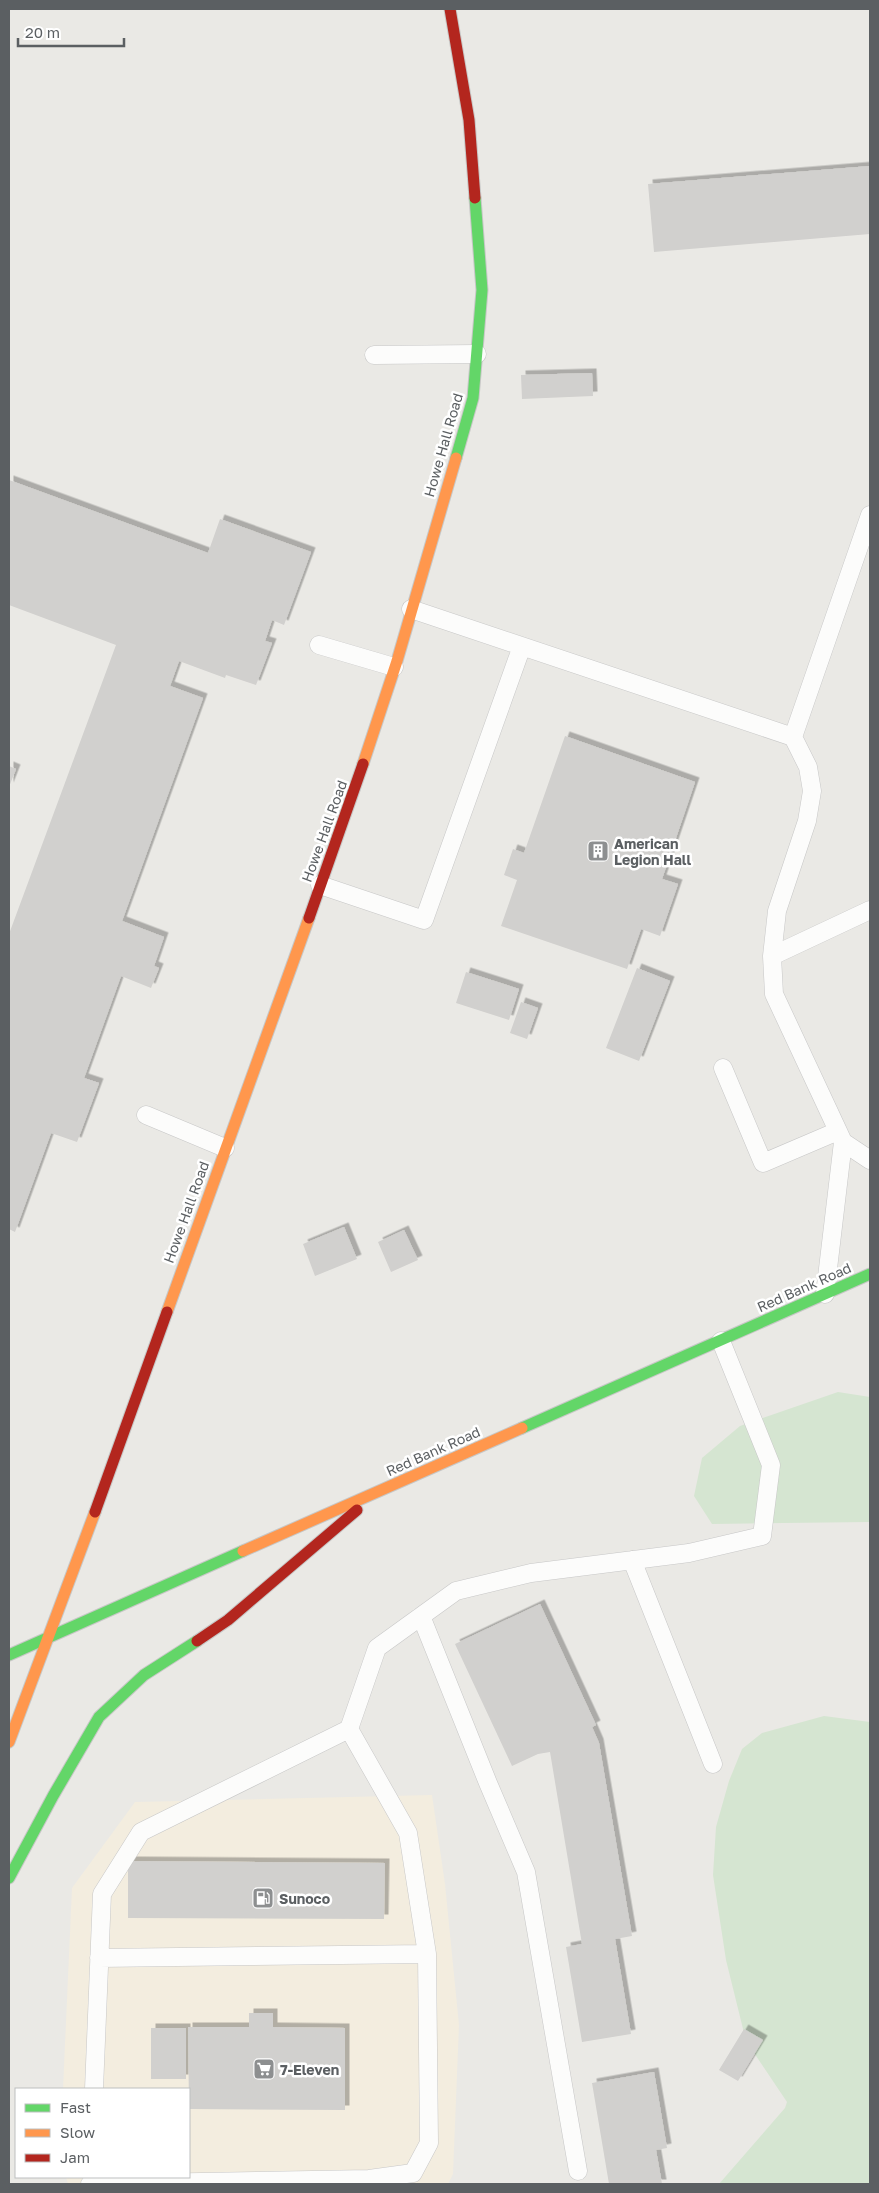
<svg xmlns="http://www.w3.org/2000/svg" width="879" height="2193" font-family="'Golos Text',sans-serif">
<defs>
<filter id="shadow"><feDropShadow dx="4.5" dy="-4.5" stdDeviation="0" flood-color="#0004"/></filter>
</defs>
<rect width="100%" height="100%" fill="#eae9e5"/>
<path fill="#f3eddf" d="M432,1795L445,1884L459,2025L453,2174L448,2184H68L66,2177H189V2089H63L72,1888L135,1802Z"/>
<path fill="#d5e5d1" d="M838,1392L870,1397V1522L712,1524L694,1496L702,1458L740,1426Z
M824,1716L870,1722V2184H719L785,2108L787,2102L746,2041L726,1960L713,1875L716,1827L729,1781L742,1749L762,1733Z"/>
<path fill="#d1d0ce" filter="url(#shadow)" d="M870,166V234L654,252L648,184Z
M592,373L593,396L522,399L521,375Z
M9,480L208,553L220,519L311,552L284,625L272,620L265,641L272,643L256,685L226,675L225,678L179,661L170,686L203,698L122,921L164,937L154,966L159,968L151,988L121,976L84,1078L99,1083L77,1142L51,1133L15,1232L9,1229V934L116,645L9,605Z
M565,736L695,782L662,879L678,884L660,936L641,929L627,969L501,926L517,880L504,875L513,849L524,853Z
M9,766L16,769L9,787Z
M637,968L670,981L639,1061L606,1048Z
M466,972L519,989L509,1020L456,1003Z
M521,1002L538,1008L527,1039L510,1033Z
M344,1227L357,1259L315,1276L303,1244Z
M404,1230L418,1260L391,1272L378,1242Z
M540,1604L596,1725L592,1727L599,1743L632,1936L615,1939L631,2034L582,2042L566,1947L582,1944L550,1752L538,1754L512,1766L455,1644Z
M128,1861L385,1863L384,1919L128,1918Z
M249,2013H273V2027L345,2028V2110L189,2109L188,2027H249Z
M151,2028H186V2079H151Z
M744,2029L763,2040L738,2081L719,2070Z
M654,2072L667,2148L656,2150L662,2184H609L592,2083Z"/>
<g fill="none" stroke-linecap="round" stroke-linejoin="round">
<g stroke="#c7c7c7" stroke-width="19">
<path id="lane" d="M374,355L477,354
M411,609L793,737L808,767L812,791L807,821L777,911L772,956
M319,645L394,667
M793,737L870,515
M320,885L424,920L522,646
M870,910L772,956L774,994L838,1131L843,1142L870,1160
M723,1068L763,1163L838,1131
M146,1115L225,1148
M825,1294L843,1142
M632,1560L713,1764
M421,1616L488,1783L526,1872L578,2171
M99,1958L427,1954
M94,2089L102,1894L141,1832L349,1729L377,1648L456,1591L531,1573L689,1553L762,1536L771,1465L721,1341
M90,2184L369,2179L413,2173L429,2143L427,1954L408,1833L349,1729"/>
</g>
<g stroke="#c7c7c6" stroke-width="13">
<path id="fast" d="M456,458L473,398L482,290L475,198
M522,1428L870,1274
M9,1655L243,1551
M9,1878L53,1796L99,1717L144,1675L197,1641"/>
</g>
<g stroke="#c7c7c6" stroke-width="13">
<path id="slow" d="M363,764L397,661L456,458
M167,1312L309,918
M243,1551L522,1428
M9,1742L95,1512"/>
</g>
<g stroke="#c7c7c6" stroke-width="13">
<path id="jam" d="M450,9L469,120L475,198
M309,918L363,764
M95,1512L167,1312
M197,1641L228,1620L357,1510"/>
</g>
<use href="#lane" stroke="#fcfcfb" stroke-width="18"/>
<use href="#fast" stroke="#63d668" stroke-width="11"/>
<use href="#slow" stroke="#ff974d" stroke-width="11"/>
<use href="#jam" stroke="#b3261e" stroke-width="11"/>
</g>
<defs>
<g id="building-square" transform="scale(1.125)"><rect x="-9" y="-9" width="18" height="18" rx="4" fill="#8d8f90" stroke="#fff"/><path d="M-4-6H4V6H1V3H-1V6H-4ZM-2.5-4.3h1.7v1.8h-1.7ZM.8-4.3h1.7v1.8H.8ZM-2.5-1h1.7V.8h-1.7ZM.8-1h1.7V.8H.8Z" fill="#fff"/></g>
<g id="fuel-square" transform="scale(1.125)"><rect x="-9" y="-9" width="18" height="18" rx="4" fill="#8d8f90" stroke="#fff"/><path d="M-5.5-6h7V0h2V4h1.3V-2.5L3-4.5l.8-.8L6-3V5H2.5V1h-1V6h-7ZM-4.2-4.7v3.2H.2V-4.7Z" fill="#fff"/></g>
<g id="supermarket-square" transform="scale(1.125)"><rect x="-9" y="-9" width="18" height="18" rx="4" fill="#8d8f90" stroke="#fff"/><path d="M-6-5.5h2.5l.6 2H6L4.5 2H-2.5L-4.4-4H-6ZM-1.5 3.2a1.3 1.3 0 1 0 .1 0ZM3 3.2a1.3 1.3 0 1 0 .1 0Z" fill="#fff"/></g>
</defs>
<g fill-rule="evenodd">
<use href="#building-square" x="598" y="851"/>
<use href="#fuel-square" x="263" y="1898"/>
<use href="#supermarket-square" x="264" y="2069"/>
</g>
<g text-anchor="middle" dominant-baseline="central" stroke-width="5" stroke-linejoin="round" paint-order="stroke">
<g font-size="14" fill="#5b5f62" stroke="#fff">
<text transform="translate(443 445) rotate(-74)">Howe Hall Road</text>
<text transform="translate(324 831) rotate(-70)">Howe Hall Road</text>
<text transform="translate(186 1212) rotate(-70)">Howe Hall Road</text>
<text transform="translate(804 1287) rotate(-24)">Red Bank Road</text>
<text transform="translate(433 1451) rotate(-24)">Red Bank Road</text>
</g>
<g font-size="14" font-weight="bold" fill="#5b5f62" stroke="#fff" text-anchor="start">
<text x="614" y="843">American<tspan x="614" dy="16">Legion Hall</tspan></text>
<text x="279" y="1898">Sunoco</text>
<text x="280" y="2069">7-Eleven</text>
</g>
</g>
<rect width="879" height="2193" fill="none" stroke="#5b5f62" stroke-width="20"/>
<rect x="15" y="2088" width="175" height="90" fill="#ffffff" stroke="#bdbfc0"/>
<rect x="25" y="2104" width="25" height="8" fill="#63d668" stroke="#bdbfc0"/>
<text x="60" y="2113" font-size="15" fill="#5b5f62">Fast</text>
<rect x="25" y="2129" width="25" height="8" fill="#ff974d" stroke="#bdbfc0"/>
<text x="60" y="2138" font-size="15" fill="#5b5f62">Slow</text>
<rect x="25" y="2154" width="25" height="8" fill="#b3261e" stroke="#bdbfc0"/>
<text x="60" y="2163" font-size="15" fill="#5b5f62">Jam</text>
<path d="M18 38v8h106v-8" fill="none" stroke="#5b5f62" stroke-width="2.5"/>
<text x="25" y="38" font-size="15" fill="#5b5f62" stroke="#ffffff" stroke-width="4" paint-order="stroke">20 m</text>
</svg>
